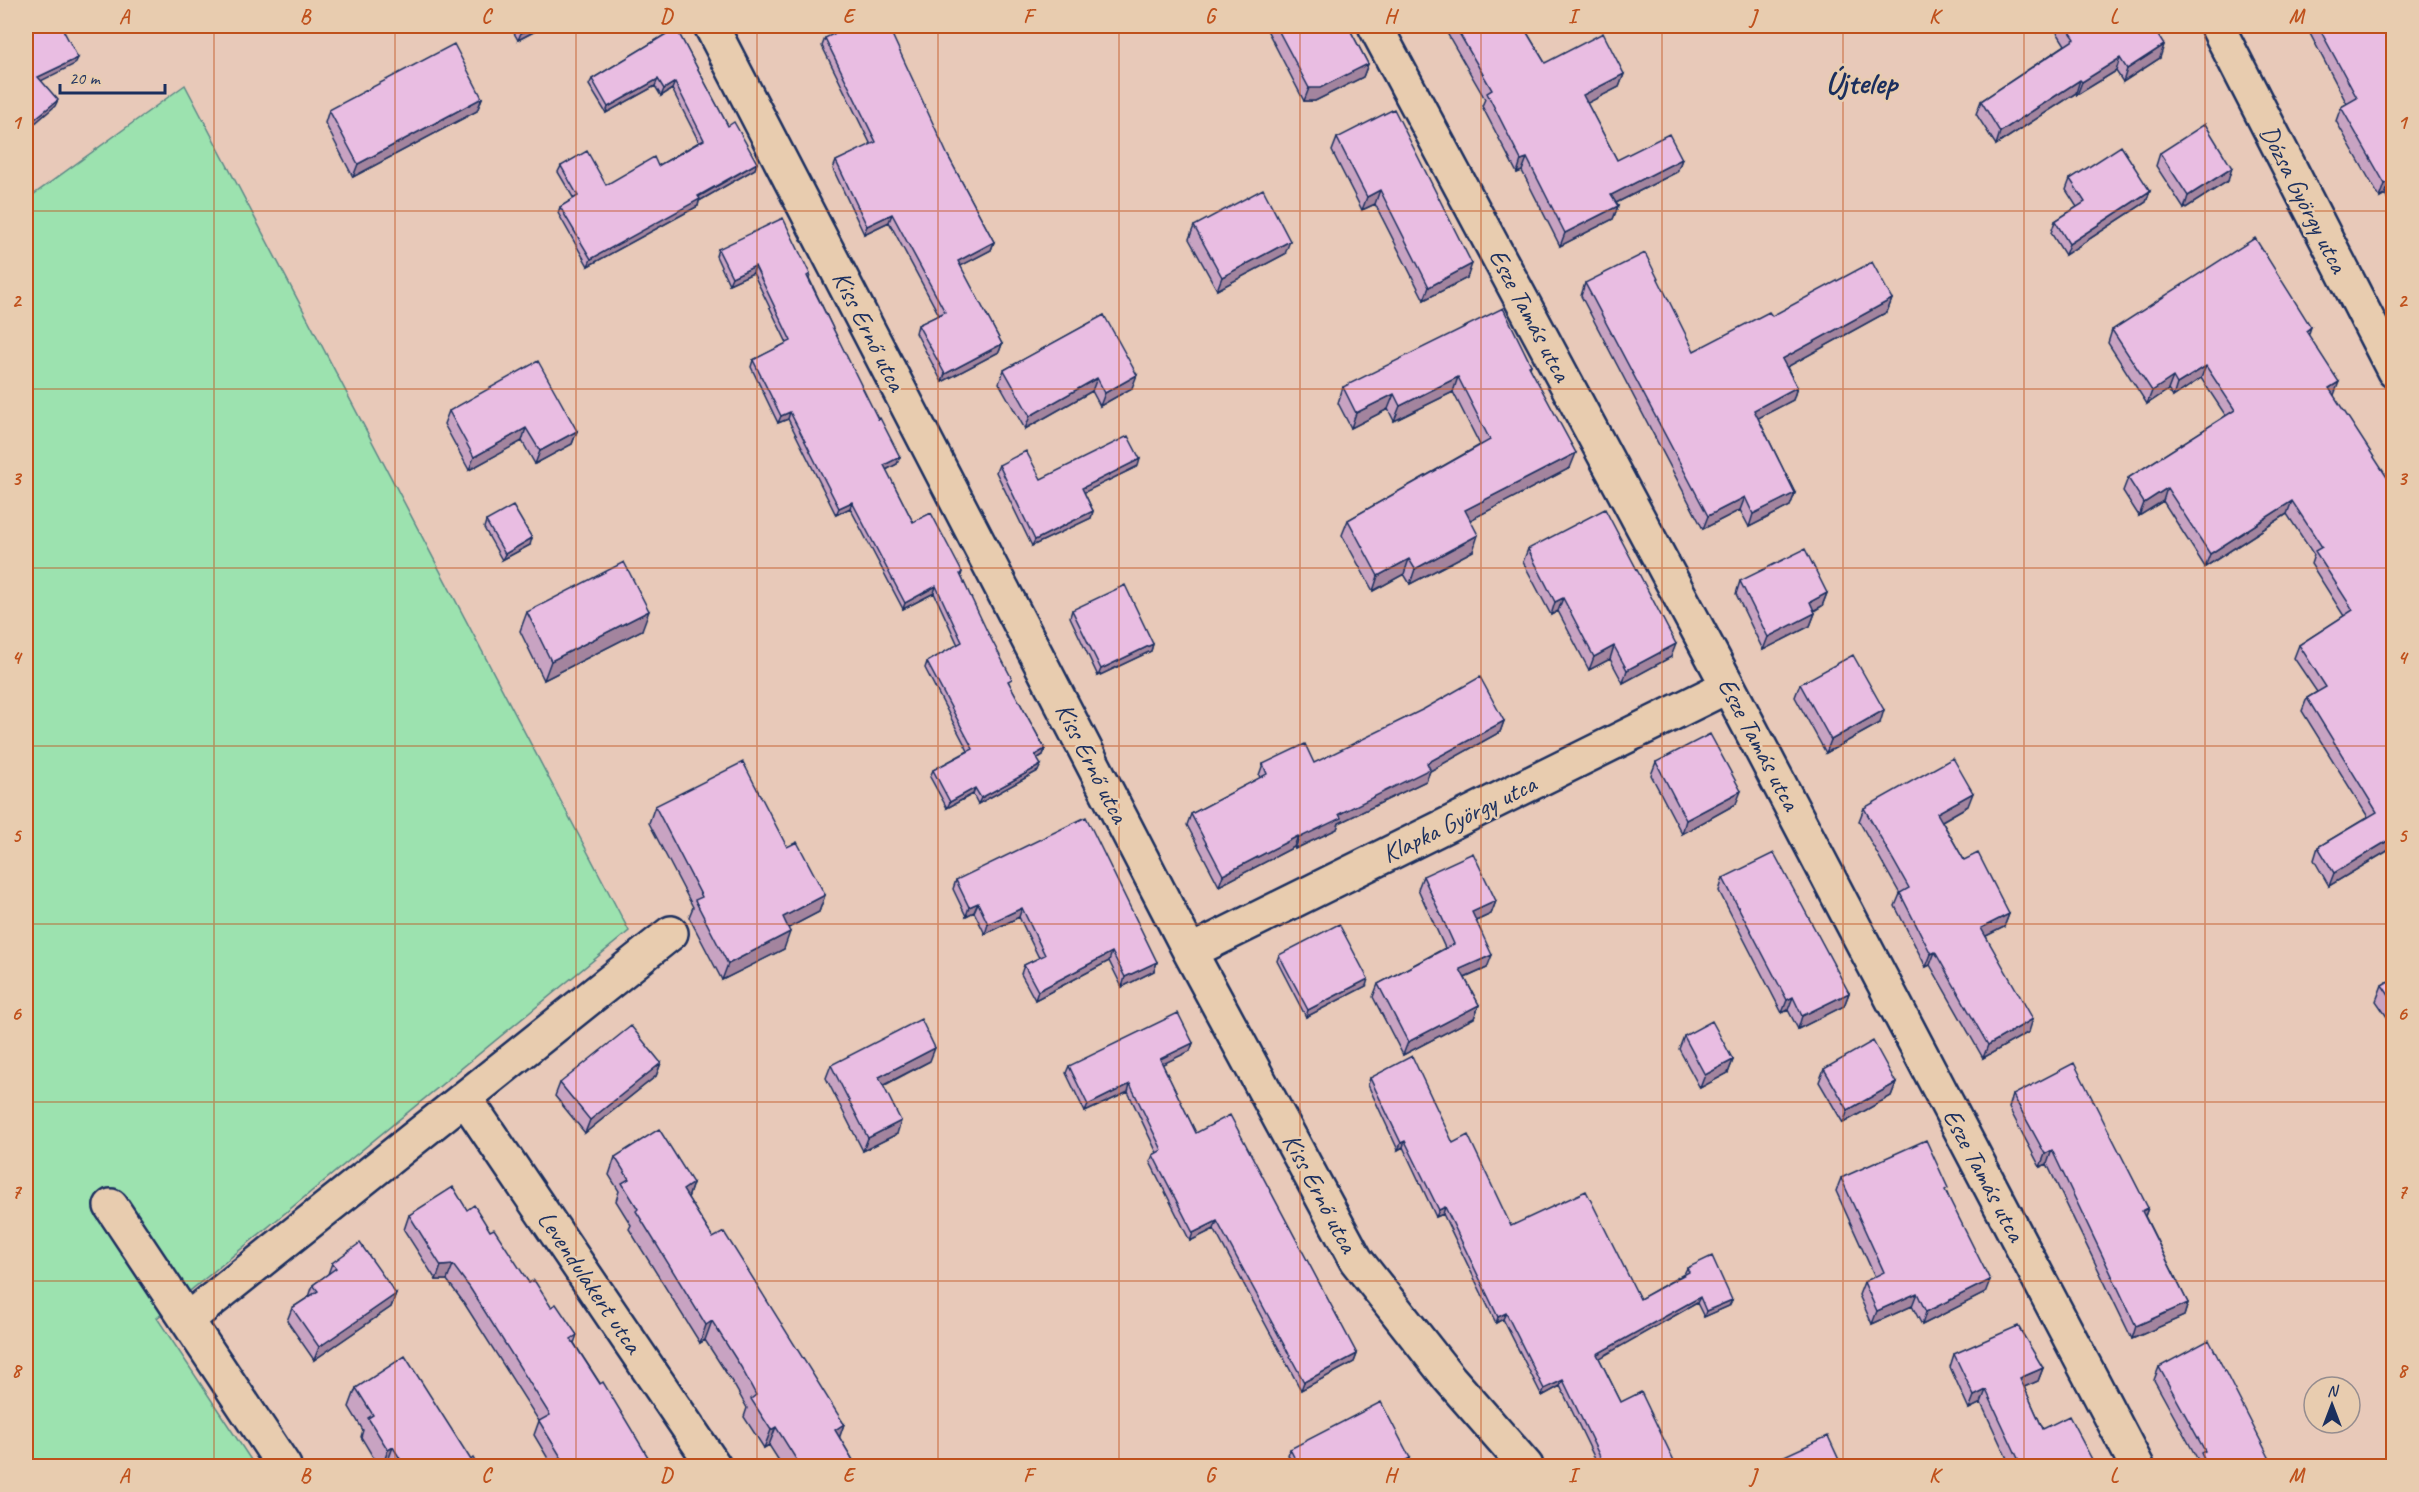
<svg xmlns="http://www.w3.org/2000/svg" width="2419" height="1492" font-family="Caveat,sans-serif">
<rect width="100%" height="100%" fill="#e8c9b9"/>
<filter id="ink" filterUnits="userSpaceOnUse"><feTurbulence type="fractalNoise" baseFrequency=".0167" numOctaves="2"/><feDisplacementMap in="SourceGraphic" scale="12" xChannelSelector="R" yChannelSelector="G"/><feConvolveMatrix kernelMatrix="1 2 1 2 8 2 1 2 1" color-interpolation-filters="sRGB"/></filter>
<g filter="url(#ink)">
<path fill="#9ce2af" stroke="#5c8886" stroke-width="1.5" d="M185,85L629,931L157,1318L255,1466H26V200Z"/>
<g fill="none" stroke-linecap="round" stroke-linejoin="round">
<g stroke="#1b2f5e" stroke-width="38">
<path id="street" d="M711,26L1190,952L1356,1260L1449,1378L1526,1466
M1375,26L1728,686L2137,1466
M2217,26L2394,371
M1190,952L1728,686
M465,1098L714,1466
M111,1206L284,1466
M188,1319L671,933"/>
</g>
<use href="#street" stroke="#e8ccaf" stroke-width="33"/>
</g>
<path fill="#c8a3c2" stroke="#1b2f5e" stroke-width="1.5" d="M510,26H545L518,40Z
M1265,26H1348L1368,64L1363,77L1315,101H1304Z
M1443,26H1523L1545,63L1624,74L1619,87L1587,103L1617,160L1682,159L1677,172L1616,203L1618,206L1613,219L1560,246L1522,171L1517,173L1482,106L1485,99Z
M2053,26H2152L2160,58L2123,82L2116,71L2077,95L2076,93L1996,145L1976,114L1981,101L2065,45Z
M2306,26H2394V209L2385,195L2380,198L2336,121L2341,107L2347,104Z
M676,28L728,126L757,163L755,169L699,201L698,206L588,266L558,213L560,207L574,199L558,172L561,166L606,185L658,166L699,142L672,89L661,96L655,86L606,113L589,85L592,79Z
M825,38L948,156L994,242L991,250L960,266L1002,344L999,352L942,382L916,333L918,325L939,315L889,222L864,234L833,169L836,161L871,145L822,46Z
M482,98L477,111L353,177L325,123L329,110Z
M1337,138L1467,278L1424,300L1375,204L1362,210L1332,151Z
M2160,153L2228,181L2184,209L2156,166Z
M2070,179L2150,191L2146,202L2065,255L2051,233L2055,221L2077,207L2066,190Z
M1194,226L1285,254L1217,290L1189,239Z
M718,249L810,274L809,278L897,464L886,470L913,522L962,572L961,576L1010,685L1045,749L1043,755L1037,759L1038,771L978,804L973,794L947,808L930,777L933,770L968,751L925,668L927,662L958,645L934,593L903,609L850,508L836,515L788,419L778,423L751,367L753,360L787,343L753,273L729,284L716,256Z
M1585,283L1694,351L1772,316L1892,299L1887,312L1787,367L1797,387L1793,400L1758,418L1795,493L1790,506L1749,527L1740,510L1703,529L1581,296Z
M1104,315L1132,388L1100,406L1092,391L1025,429L999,383L1004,370Z
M2112,330L2308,335L2334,395L2394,847L2329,886L2314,860L2318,847L2368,817L2302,711L2307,698L2317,692L2294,658L2299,645L2344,616L2311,564L2314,555L2287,514L2205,567L2163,501L2139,516L2123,491L2128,478L2226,416L2201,378L2173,397L2168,390L2147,404L2108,343Z
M1531,365L1530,368L1570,468L1470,520L1473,551L1410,584L1404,574L1373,591L1342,535L1348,520L1480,445L1453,392L1394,421L1388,409L1351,428L1338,403L1343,387Z
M449,411L577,431L572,444L535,464L522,441L469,470L444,424Z
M999,465L1041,479L1138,466L1084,492L1093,511L1091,518L1032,546L996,472Z
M486,521L530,545L502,560L484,528Z
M1528,549L1671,657L1623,683L1610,659L1589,670L1558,611L1551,615L1523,562Z
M1740,581L1827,593L1822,606L1814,611L1815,613L1810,626L1763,650L1736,594Z
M1072,610L1153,644L1151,651L1098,676L1070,617Z
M527,612L642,630L544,680L520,631Z
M1800,684L1880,723L1826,753L1795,697Z
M1504,721L1500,732L1430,771L1426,781L1339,823L1337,829L1295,849L1294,847L1219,886L1187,825L1191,814L1260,778L1259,775L1263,764L1314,763Z
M1656,762L1736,804L1682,834L1651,775Z
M655,806L787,847L825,895L819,912L788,928L784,949L722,980L689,917L693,907L649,823Z
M1968,806L1942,821L1964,860L2009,914L2004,927L1986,936L2029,1032L1983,1058L1930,965L1926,967L1895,906L1900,894L1859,821L1864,808Z
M1423,876L1496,901L1491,914L1476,921L1487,968L1465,978L1479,1005L1474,1018L1403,1055L1373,997L1378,984L1445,948L1418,889Z
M1723,878L1849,993L1844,1006L1798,1029L1788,1010L1782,1013L1719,891Z
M956,880L1157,962L1154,971L1122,987L1109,961L1035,1000L1021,974L1024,965L1039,958L1019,917L985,934L974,912L966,916L953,889Z
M1279,955L1366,986L1306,1017L1277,961Z
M2394,978V1027L2376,1001L2382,985Z
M1684,1036L1733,1060L1728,1073L1700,1088L1679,1049Z
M1193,1043L1190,1051L1162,1064L1196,1133L1357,1354L1354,1362L1301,1390L1214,1229L1190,1241L1150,1162L1153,1155L1157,1153L1128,1092L1085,1112L1066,1073L1069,1066Z
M930,1061L883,1086L897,1134L863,1151L826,1078L831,1065Z
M661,1063L656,1076L585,1133L555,1096L560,1083Z
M1824,1069L1896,1083L1891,1096L1843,1123L1819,1082Z
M1370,1078L1453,1143L1511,1226L1640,1299L1684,1274L1687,1268L1732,1300L1729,1306L1704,1317L1697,1303L1599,1358L1621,1402L1677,1467H1599L1560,1386L1542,1396L1503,1319L1496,1323L1443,1214L1436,1217L1403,1147L1398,1150L1368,1085Z
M2013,1095L2148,1208L2145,1216L2188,1303L2184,1316L2132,1339L2047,1164L2040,1167L2009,1108Z
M615,1157L693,1183L688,1198L713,1238L844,1424L839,1437L857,1467H783L769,1445L764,1448L744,1417L747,1408L734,1385L705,1340L700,1343L629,1229L631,1225L616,1201L619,1191L609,1175Z
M1841,1178L1947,1193L1985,1293L1922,1325L1912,1306L1872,1324L1859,1295L1864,1282L1875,1277L1836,1191Z
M467,1210L490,1231L529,1283L577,1335L574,1343L654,1467H553L534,1435L539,1421L464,1303L447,1280H436L404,1230L409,1215Z
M332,1263L396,1294L391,1307L314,1360L287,1321L292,1308L309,1297L313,1285L328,1274Z
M1954,1354L2043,1368L2038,1381L2024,1387L2043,1429L2096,1467H2011L1981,1403L1969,1409L1950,1367Z
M2159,1367L2274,1467H2196L2198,1460L2154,1380Z
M356,1388L471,1460L478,1467H379L361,1437L363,1430L349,1407Z
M1290,1449L1410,1458L1407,1465L1404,1467H1294L1288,1455Z"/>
<path fill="#a3849e" stroke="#1b2f5e" stroke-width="1.5" d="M535,26H545L518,40L521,33Z
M2164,45L2160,58L2123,82L2127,69Z
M78,58L75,64L35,84L38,77Z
M2120,58L2116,71L2077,95L2082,82Z
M1368,64L1363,77L1315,101H1304L1309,88Z
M1624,74L1619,87L1578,108L1583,95Z
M658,79L655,86L606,113L608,107Z
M2080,80L2076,93L1996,145L2000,132Z
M675,82L672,89L661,96L664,89Z
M482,98L477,111L353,177L358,164Z
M58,100L55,106L26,131V126Z
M1527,158L1522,171L1517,173L1521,160Z
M1682,159L1677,172L1606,208L1611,195Z
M757,163L755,169L699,201L698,206L588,266L591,259Z
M2232,168L2228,181L2184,209L2188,196Z
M2390,181L2385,195L2380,198L2385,184Z
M1380,190L1375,204L1362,210L1367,197Z
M2150,191L2146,202L2065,255L2069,244Z
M1618,206L1613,219L1560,246L1565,233Z
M892,214L889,222L864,234L867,226Z
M1290,241L1285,254L1217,290L1222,277Z
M994,242L991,250L955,269L958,261Z
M1472,264L1467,278L1424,300L1429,287Z
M755,266L753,273L729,284L732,277Z
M1892,299L1887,312L1778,372L1782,359Z
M2311,327L2307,340L2306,331Z
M1002,344L999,352L942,382L945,374Z
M2206,366L2201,378L2173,397L2177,384Z
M1137,375L1132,388L1100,406L1105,393Z
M1458,377L1453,392L1394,421L1400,406Z
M2173,377L2168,390L2147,404L2152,391Z
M1097,378L1092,391L1025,429L1030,416Z
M2339,382L2334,395L2325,401L2329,388Z
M1797,387L1793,400L1749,423L1754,410Z
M1394,394L1388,409L1351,428L1356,413Z
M790,412L788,419L778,423L781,416Z
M526,428L522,441L469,470L474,457Z
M577,431L572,444L535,464L540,451Z
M1576,453L1570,468L1459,526L1465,510Z
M900,457L897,464L882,472L884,465Z
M1140,459L1138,466L1079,495L1082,488Z
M2167,488L2163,501L2139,516L2144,503Z
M1795,493L1790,506L1749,527L1753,514Z
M1745,497L1740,510L1703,529L1708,516Z
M2292,501L2287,514L2205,567L2210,554Z
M852,502L850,508L836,515L839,508Z
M1093,511L1091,518L1032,546L1035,540Z
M1478,535L1473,551L1410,584L1415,569Z
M532,538L530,545L502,560L505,554Z
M1409,559L1404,574L1373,591L1378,576Z
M936,586L934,593L903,609L905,603Z
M1827,593L1822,606L1805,615L1810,602Z
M1563,598L1558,611L1551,615L1555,602Z
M649,611L642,630L544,680L551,661Z
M1815,613L1810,626L1763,650L1768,637Z
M1153,644L1151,651L1098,676L1101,669Z
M1676,644L1671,657L1623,683L1627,670Z
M1614,646L1610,659L1589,670L1594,657Z
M1884,710L1880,723L1826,753L1831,740Z
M1504,721L1500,732L1430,771L1426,781L1339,823L1337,829L1295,849L1299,838L1427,763Z
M1045,749L1043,755L1033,761L1035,755Z
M1041,765L1038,771L978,804L981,798Z
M975,788L973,794L947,808L950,802Z
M1741,791L1736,804L1682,834L1686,820Z
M1973,793L1968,806L1933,826L1937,813Z
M1298,836L1294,847L1219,886L1223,875Z
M2394,837V847L2329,886L2334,873Z
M825,895L819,912L777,934L783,917Z
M1496,901L1491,914L1467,925L1472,912Z
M978,903L974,912L966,916L969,907Z
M1022,908L1019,917L985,934L988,924Z
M2009,914L2004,927L1976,941L1981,928Z
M790,932L784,949L722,980L728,964Z
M1112,952L1109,961L1035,1000L1038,991Z
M1935,952L1930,965L1926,967L1931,954Z
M1492,955L1487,968L1455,982L1460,969Z
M1157,962L1154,971L1122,987L1125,977Z
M1368,979L1366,986L1306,1017L1308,1010Z
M1849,993L1844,1006L1798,1029L1802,1016Z
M1793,997L1788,1010L1782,1013L1787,1000Z
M1479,1005L1474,1018L1403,1055L1408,1042Z
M2033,1019L2029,1032L1983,1058L1988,1045Z
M1193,1043L1190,1051L1157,1067L1160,1059Z
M935,1048L930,1061L874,1090L879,1077Z
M1733,1060L1728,1073L1700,1088L1705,1075Z
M661,1063L656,1076L585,1133L590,1120Z
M1896,1083L1891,1096L1843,1123L1848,1110Z
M1130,1084L1128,1092L1085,1112L1088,1105Z
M901,1121L897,1134L863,1151L868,1138Z
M1405,1141L1403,1147L1398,1150L1401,1143Z
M2052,1150L2047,1164L2040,1167L2045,1154Z
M693,1183L687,1201L683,1190Z
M1445,1207L1443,1214L1436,1217L1439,1210Z
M2148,1208L2143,1221L2142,1211Z
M1217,1221L1214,1229L1190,1241L1193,1233Z
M453,1265L447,1280H436L441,1266Z
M1990,1280L1985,1293L1922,1325L1926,1312Z
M1917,1293L1912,1306L1872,1324L1877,1311Z
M396,1294L391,1307L314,1360L319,1347Z
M1700,1297L1697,1303L1595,1361L1597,1354Z
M1732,1300L1729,1306L1704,1317L1706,1311Z
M2188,1303L2184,1316L2132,1339L2136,1326Z
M1506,1313L1503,1319L1496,1323L1498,1317Z
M712,1321L705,1340L700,1343L706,1325Z
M1357,1354L1354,1362L1301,1390L1304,1382Z
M2043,1368L2038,1381L2015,1391L2020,1378Z
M1563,1380L1560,1386L1542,1396L1544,1389Z
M1986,1390L1981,1403L1969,1409L1974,1396Z
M844,1424L838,1442L835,1430Z
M776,1427L769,1445L764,1448L771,1430Z
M393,1447L386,1466L382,1467L388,1450Z
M1410,1458L1407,1465L1404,1467H1393Z
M1839,1460L1836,1467H1824Z"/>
<path fill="#e9bde2" stroke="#1b2f5e" stroke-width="1.5" d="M26,26H61L78,58L38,77L58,100L26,126Z
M516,26H535L521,33Z
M850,26H888L948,156L994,242L958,261L1002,344L945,374L918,325L945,312L892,214L867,226L836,161L876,142L825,38Z
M1276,26H1348L1368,64L1320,88H1309Z
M1455,26H1523L1545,63L1603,33L1624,74L1583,95L1617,160L1669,134L1682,159L1611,195L1618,206L1565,233L1527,158L1521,160L1487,93L1492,90Z
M2066,26H2152L2164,45L2127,69L2120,58L2082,82L2080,80L2000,132L1981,101L2075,39Z
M2318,26H2394V186L2390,181L2385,184L2341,107L2357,98Z
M676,28L728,126L734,122L757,163L698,196L700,199L591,259L560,207L578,196L561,166L587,151L606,185L654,157L658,166L704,140L675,82L664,89L658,79L608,107L592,79Z
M454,44L482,98L358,164L329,110Z
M1394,109L1472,264L1429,287L1380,190L1367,197L1337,138Z
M2205,124L2232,168L2188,196L2160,153Z
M2121,146L2150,191L2069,244L2055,221L2085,202L2070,179Z
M1263,189L1290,241L1222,277L1194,226Z
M783,218L810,274L807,276L878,419L880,418L900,457L884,465L913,522L931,513L962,572L960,574L987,631L1012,679L1008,681L1045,749L1035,755L1041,765L981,798L975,788L950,802L933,770L973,749L927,662L962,642L936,586L905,603L852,502L839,508L790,412L781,416L753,360L791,341L755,266L732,277L718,249Z
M2255,238L2311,327L2306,331L2339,382L2329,388L2394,488V837L2334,873L2318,847L2377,812L2307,698L2326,687L2299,645L2353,610L2315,551L2322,547L2292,501L2210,554L2167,488L2144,503L2128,478L2235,410L2206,366L2177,384L2173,377L2152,391L2112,330Z
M1645,253L1694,351L1769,312L1772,316L1872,262L1892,299L1782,359L1797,387L1754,410L1795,493L1753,514L1745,497L1708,516L1585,283Z
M1503,308L1531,365L1529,366L1576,453L1465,510L1478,535L1415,569L1409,559L1378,576L1348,520L1490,440L1458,377L1400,406L1394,394L1356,413L1343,387Z
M1104,315L1137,375L1105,393L1097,378L1030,416L1004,370Z
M538,361L577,431L540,451L526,428L474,457L449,411Z
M1128,436L1140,459L1082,488L1093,511L1035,540L999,465L1026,451L1041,479Z
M513,506L532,538L505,554L486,521Z
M1605,509L1676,644L1627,670L1614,646L1594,657L1563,598L1555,602L1528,549Z
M1805,549L1827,593L1810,602L1815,613L1768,637L1740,581Z
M624,562L649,611L551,661L527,612Z
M1125,585L1153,644L1101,669L1072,610Z
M1853,655L1884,710L1831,740L1800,684Z
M1480,677L1504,721L1427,763L1430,769L1339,814L1341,818L1299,838L1298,836L1223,875L1191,814L1267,774L1263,764L1305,744L1314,763L1424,709Z
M1710,734L1741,791L1686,820L1656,762Z
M1953,758L1973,793L1937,813L1964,860L1978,853L2009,914L1981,928L2033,1019L1988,1045L1935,952L1931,954L1900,893L1909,888L1864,808Z
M743,762L787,847L797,842L825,895L783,917L790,932L728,964L695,900L702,897L655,806Z
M1086,817L1157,962L1125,977L1112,952L1038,991L1024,965L1045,955L1022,908L988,924L978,903L969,907L956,880Z
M1473,853L1496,901L1472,912L1492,955L1460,969L1479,1005L1408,1042L1378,984L1454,944L1423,876Z
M1774,853L1849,993L1802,1016L1793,997L1787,1000L1723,878Z
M1339,924L1368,979L1308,1010L1279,955Z
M2394,978V1003L2382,985Z
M1178,1013L1193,1043L1160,1059L1196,1133L1230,1115L1357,1354L1304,1382L1217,1221L1193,1233L1153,1155L1162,1150L1130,1084L1088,1105L1069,1066Z
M921,1019L935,1048L879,1077L901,1121L868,1138L831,1065Z
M1712,1021L1733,1060L1705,1075L1684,1036Z
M631,1026L661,1063L590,1120L560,1083Z
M1873,1041L1896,1083L1848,1110L1824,1069Z
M1412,1056L1453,1143L1468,1135L1511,1226L1586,1191L1640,1299L1689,1272L1687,1268L1712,1256L1732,1300L1706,1311L1700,1297L1597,1354L1621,1402L1641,1392L1677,1467H1605L1563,1380L1544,1389L1506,1313L1498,1317L1445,1207L1439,1210L1405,1141L1401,1143L1370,1078Z
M2074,1063L2148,1208L2142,1211L2188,1303L2136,1326L2052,1150L2045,1154L2013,1095Z
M659,1129L693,1183L683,1190L713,1238L724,1232L844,1424L835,1430L857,1467H801L776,1427L771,1430L751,1399L756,1395L741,1367L712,1321L706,1325L636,1211L638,1209L622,1183L629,1179L615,1157Z
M1926,1140L1948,1188L1945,1190L1990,1280L1926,1312L1917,1293L1877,1311L1864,1282L1884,1272L1841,1178Z
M453,1187L467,1210L474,1205L490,1231L494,1229L529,1283L534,1280L551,1307L556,1304L577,1335L571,1339L600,1384L603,1382L654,1467H567L539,1421L550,1415L470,1288L453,1265L441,1266L409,1215Z
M360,1243L396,1294L319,1347L292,1308L318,1291L313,1285L336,1268L332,1263Z
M2018,1326L2043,1368L2020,1378L2043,1429L2069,1416L2096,1467H2038L2035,1462L2027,1467H2022L1986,1390L1974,1396L1954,1354Z
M2209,1340L2274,1467H2208L2201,1453L2205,1451L2159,1367Z
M405,1356L471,1460L473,1458L478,1467H405L393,1447L388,1450L368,1418L373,1415L356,1388Z
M1381,1402L1410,1458L1393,1467H1299L1290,1449Z
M1828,1436L1839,1460L1824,1467H1773L1771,1462Z"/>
</g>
<path fill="none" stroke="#bf511c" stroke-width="1.5" stroke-opacity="0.55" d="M214,26V1466M395,26V1466M576,26V1466M757,26V1466M938,26V1466M1119,26V1466M1300,26V1466M1481,26V1466M1662,26V1466M1843,26V1466M2024,26V1466M2205,26V1466M26,211H2394M26,389H2394M26,568H2394M26,746H2394M26,924H2394M26,1102H2394M26,1281H2394"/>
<g text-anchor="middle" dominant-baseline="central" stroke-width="5" stroke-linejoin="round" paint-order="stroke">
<g font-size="26" fill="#1b2f5e" stroke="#e8ccaf">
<text transform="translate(2304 199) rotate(63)">Dózsa György utca</text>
<text transform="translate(1530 315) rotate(62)">Esze Tamás utca</text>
<text transform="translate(869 331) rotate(63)">Kiss Ernő utca</text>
<text transform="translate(1759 744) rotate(62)">Esze Tamás utca</text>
<text transform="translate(1092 763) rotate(63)">Kiss Ernő utca</text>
<text transform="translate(1459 819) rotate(-26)">Klapka György utca</text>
<text transform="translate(1984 1175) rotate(62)">Esze Tamás utca</text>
<text transform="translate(1320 1193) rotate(62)">Kiss Ernő utca</text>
<text transform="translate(590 1282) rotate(56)">Levendulakert utca</text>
</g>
<g font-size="32" font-weight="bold" fill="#1b2f5e" stroke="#e8ccaf">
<text x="1861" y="82">Újtelep</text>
</g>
</g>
<rect width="2419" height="1492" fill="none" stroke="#e8ccaf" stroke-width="66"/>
<g transform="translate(2332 1405)"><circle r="28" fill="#e8ccaf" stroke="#968d8f" stroke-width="1.5"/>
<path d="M0-4.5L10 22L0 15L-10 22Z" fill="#1b2f5e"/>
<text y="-9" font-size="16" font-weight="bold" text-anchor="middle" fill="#1b2f5e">N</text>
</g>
<path d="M60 84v9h105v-9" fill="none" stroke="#1b2f5e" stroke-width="3"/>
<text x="69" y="84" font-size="18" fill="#1b2f5e" stroke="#e8ccaf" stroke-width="4.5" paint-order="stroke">20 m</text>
<rect x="33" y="33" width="2353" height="1426" fill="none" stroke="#bf511c" stroke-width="2"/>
<g font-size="20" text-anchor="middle" font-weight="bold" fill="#bf511c">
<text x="124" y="23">A</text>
<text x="305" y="23">B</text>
<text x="486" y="23">C</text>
<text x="666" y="23">D</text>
<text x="848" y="23">E</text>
<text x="1028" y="23">F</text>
<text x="1210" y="23">G</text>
<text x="1390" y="23">H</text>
<text x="1572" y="23">I</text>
<text x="1753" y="23">J</text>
<text x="1934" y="23">K</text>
<text x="2114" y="23">L</text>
<text x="2296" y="23">M</text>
<text x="16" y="129">1</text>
<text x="2402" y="129">1</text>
<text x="16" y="307">2</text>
<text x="2402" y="307">2</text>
<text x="16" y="485">3</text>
<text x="2402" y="485">3</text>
<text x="16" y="664">4</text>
<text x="2402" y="664">4</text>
<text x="16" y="842">5</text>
<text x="2402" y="842">5</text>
<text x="16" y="1020">6</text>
<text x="2402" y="1020">6</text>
<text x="16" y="1198">7</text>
<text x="2402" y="1198">7</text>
<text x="16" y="1377">8</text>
<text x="2402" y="1377">8</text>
<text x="124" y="1482">A</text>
<text x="305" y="1482">B</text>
<text x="486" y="1482">C</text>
<text x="666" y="1482">D</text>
<text x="848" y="1482">E</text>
<text x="1028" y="1482">F</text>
<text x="1210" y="1482">G</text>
<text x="1390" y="1482">H</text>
<text x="1572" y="1482">I</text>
<text x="1753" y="1482">J</text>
<text x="1934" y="1482">K</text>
<text x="2114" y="1482">L</text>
<text x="2296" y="1482">M</text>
</g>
</svg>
